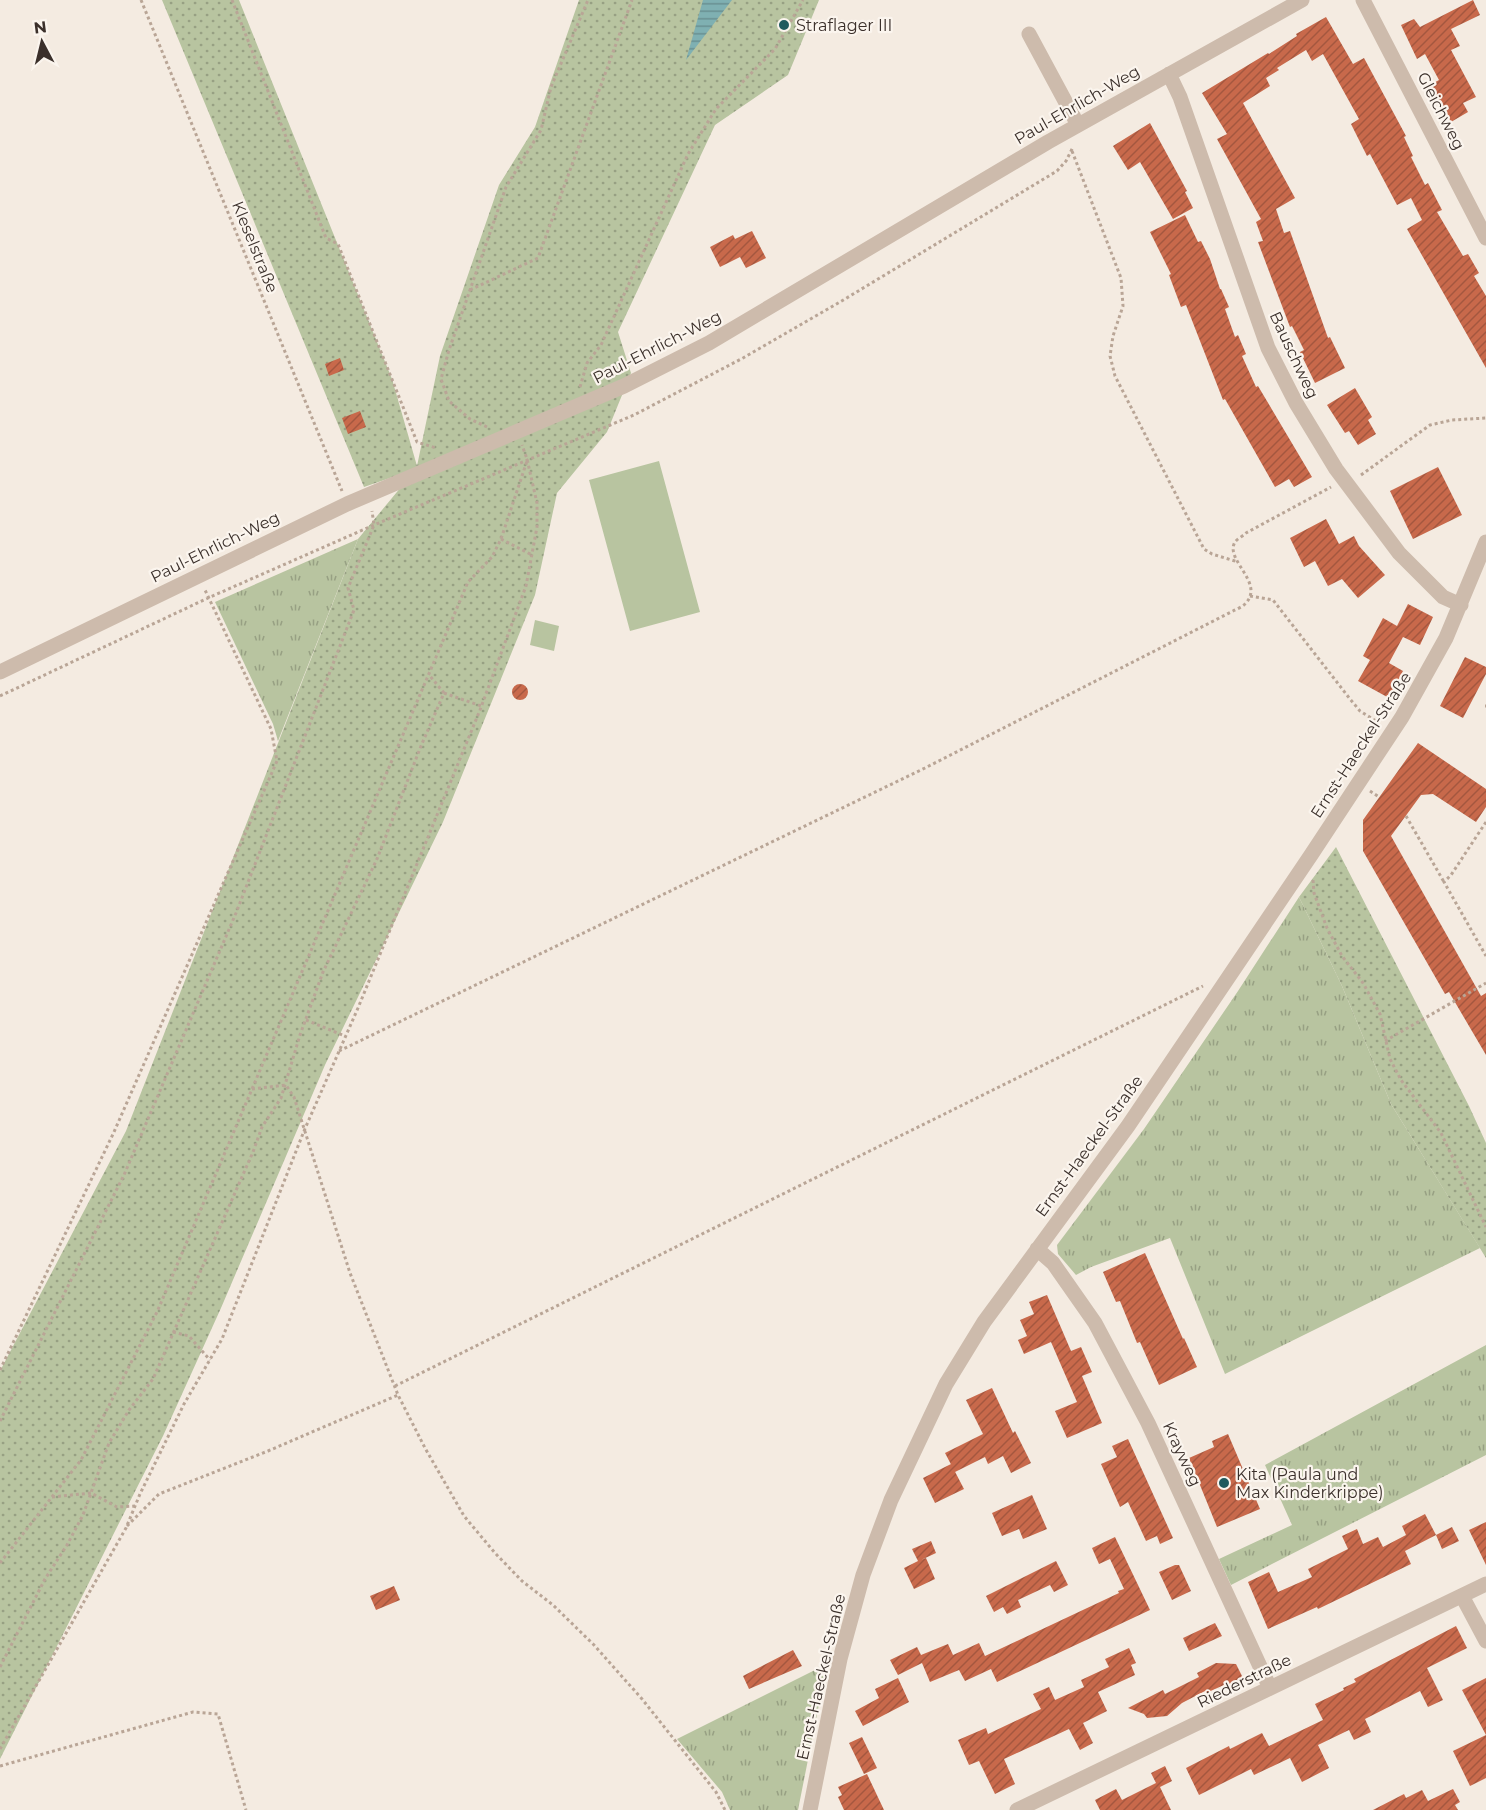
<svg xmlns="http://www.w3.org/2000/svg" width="1486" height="1810" font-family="Montserrat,sans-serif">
<defs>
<pattern id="grass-tufts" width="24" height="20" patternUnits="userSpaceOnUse" patternTransform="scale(1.5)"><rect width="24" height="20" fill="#b8c4a0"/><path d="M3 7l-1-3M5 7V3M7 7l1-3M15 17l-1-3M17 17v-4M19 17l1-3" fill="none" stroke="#97a083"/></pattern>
<pattern id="park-dots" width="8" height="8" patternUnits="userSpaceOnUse" patternTransform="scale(1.5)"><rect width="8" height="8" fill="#b8c4a0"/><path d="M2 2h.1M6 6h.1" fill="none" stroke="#97a083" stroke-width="1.8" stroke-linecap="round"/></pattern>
<pattern id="water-rules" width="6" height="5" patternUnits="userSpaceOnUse" patternTransform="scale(1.5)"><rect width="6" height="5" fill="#7fb0b2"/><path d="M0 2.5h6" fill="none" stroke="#699091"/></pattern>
<pattern id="building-hatch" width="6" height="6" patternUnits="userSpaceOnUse" patternTransform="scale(1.5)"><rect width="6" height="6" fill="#c8694b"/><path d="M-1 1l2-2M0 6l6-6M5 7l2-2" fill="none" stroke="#a4573f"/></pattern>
</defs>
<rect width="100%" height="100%" fill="#f4ebe1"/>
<path fill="url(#grass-tufts)" d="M358,539L278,741L273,724L215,602Z
M1299,897L1342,986L1391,1104L1480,1248L1225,1374L1170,1238L1091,1267L1076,1275L1058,1254L1057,1245L1144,1129L1238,991Z
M1486,1345V1455L1231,1585L1219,1559L1292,1525L1265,1465Z
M827,1664L798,1810H730L722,1792L677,1739Z"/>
<path fill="url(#park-dots)" d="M162,0H239L392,379L417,466L440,356L499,185L535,127L579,0H819L788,75L715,125L618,332L631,373L607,432L557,493L535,595L443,822L325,1065L221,1308L163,1436L0,1759V1371L126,1131L358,539L416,469L364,487Z
M1336,847L1469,1106L1486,1143V1258L1391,1104L1342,986L1299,897Z"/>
<path fill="#b8c4a0" d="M659,461L700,612L630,631L589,480Z
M535,620L559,626L554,651L530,645Z"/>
<path fill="url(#water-rules)" d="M703,0H732L686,60Z"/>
<path fill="url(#building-hatch)" d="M1473,0L1480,15L1451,29L1460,46L1451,50L1476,97L1463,103L1468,112L1451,122L1446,112L1444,114L1428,86L1439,80L1425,54L1417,59L1401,25L1414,19L1420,27Z
M1326,17L1353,64L1364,58L1406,136L1404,137L1413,156L1411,157L1425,185L1428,183L1442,210L1437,212L1463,256L1468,254L1479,273L1474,276L1486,296V368L1407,229L1422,220L1411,198L1397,205L1370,154L1367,156L1351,124L1359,119L1323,54L1312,61L1306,50L1277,68L1279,70L1266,78L1270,86L1243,103L1295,198L1276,209L1284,233L1290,231L1328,338L1330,337L1345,368L1315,383L1300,352L1304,350L1292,326L1290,327L1258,242L1263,241L1256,222L1261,219L1217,139L1227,134L1202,93L1268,53L1269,54L1297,36L1296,34Z
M1150,123L1187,191L1185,192L1193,208L1173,219L1140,162L1128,170L1113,146Z
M1185,215L1198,242L1201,241L1210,259L1220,289H1221L1229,307L1225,309L1235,337L1238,335L1246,354L1242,356L1256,387L1258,386L1312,477L1294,487L1289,479L1275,487L1225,399L1223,400L1186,305L1181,307L1169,275L1171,274L1150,232Z
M752,231L766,258L746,268L740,257L720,267L710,247L733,235L735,239Z
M340,358L344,370L329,376L325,364Z
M1355,388L1372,417L1368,420L1376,434L1358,445L1349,431L1345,433L1327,405Z
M360,411L366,427L348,434L342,418Z
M1438,467L1462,515L1413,539L1390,491Z
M1326,519L1339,544L1354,536L1359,546L1385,575L1358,598L1342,579L1328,586L1315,561L1304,567L1290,538Z
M1408,604L1433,617L1420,645L1403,637L1389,663L1403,671L1389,698L1358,681L1370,660L1363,656L1383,618L1397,626Z
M1465,657L1486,667V674L1463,718L1440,706Z
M512 692a8 8 0 1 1 16 0a8 8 0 1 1-16 0Z
M1418,743L1486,789V807L1476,822L1433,794L1421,795L1391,836L1481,996L1486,993V1055L1449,992L1445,994L1363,851V820Z
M1145,1253L1183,1339L1184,1338L1197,1367L1159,1385L1140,1342L1137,1343L1120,1301L1116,1302L1103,1272Z
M1047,1295L1071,1351L1081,1347L1092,1372L1082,1376L1102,1423L1067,1438L1055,1411L1077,1402L1051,1342L1024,1354L1018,1340L1027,1336L1020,1320L1034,1314L1029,1302Z
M992,1388L1013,1433L1015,1431L1031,1463L1011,1473L1003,1456L988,1464L985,1457L955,1472L945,1453L983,1434L966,1400Z
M1228,1434L1260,1509L1217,1527L1189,1458L1214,1447L1212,1441Z
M1128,1439L1173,1538L1160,1544L1157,1536L1146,1541L1128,1502L1120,1507L1101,1464L1117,1457L1112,1446Z
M951,1464L964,1489L935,1503L923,1478Z
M1032,1495L1047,1529L1023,1539L1019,1529L1002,1536L992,1513Z
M1425,1514L1436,1535L1405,1551L1411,1564L1318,1609L1317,1607L1268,1629L1248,1582L1269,1572L1278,1592L1312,1577L1308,1569L1348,1549L1342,1536L1357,1529L1363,1544L1378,1537L1383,1547L1406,1535L1402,1526Z
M1486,1522V1565L1469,1530Z
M1452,1527L1459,1541L1442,1549L1436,1535Z
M1115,1537L1150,1610L997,1682L991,1669L965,1681L959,1670L930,1682L922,1663L898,1675L890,1660L917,1647L921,1655L948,1644L953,1655L979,1643L985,1656L1119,1593L1118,1591L1124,1589L1110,1559L1099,1564L1092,1548Z
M931,1541L936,1553L921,1560L926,1558L935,1579L914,1589L904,1568L918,1561L912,1549Z
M1056,1561L1068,1585L1054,1592L1050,1585L1018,1600L1021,1607L1007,1614L1003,1607L994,1612L986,1596Z
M1175,1565H1179L1191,1591L1172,1600L1159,1572Z
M394,1586L400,1600L376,1610L370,1596Z
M1215,1623L1222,1636L1189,1651L1183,1638Z
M1456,1626L1467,1648L1427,1668L1443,1700L1428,1707L1420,1691L1365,1719L1371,1732L1354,1740L1349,1730L1318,1745L1329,1768L1302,1782L1290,1758L1254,1775L1251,1769L1199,1795L1186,1768L1229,1746L1230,1749L1262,1733L1269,1746L1323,1720L1315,1704L1344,1690L1343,1688L1356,1682L1354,1679Z
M1129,1648L1136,1663L1131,1665L1135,1675L1098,1692L1107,1711L1083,1723L1093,1743L1080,1750L1069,1729L1004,1759L1015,1784L995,1794L979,1761L969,1765L958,1740L986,1728L988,1734L1041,1709L1033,1694L1049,1687L1055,1700L1084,1687L1081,1680L1109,1667L1105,1659Z
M793,1650L802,1666L749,1689L743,1676Z
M1216,1663L1236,1664L1244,1680L1228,1688L1224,1685L1206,1693L1205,1691L1182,1703L1167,1716L1147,1718L1144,1714L1128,1708L1163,1690L1165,1694L1199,1677L1197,1673Z
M898,1678L909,1702L863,1726L855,1711L879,1698L875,1689Z
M1486,1678V1778L1470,1786L1453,1751L1486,1735L1462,1690Z
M862,1737L877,1768L864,1774L849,1743Z
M1165,1766L1172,1781L1160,1787L1171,1810H1100L1095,1800L1116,1789L1122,1800L1156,1783L1151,1773Z
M867,1774L884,1810H844L838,1797L842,1795L838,1787Z
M1453,1789L1460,1802L1455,1805L1458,1810H1373L1404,1794L1406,1798L1422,1790L1428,1801Z"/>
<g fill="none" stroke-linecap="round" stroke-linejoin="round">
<path stroke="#b9a596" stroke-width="3" stroke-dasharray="3 3" stroke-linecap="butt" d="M141,0L342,491
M232,0L326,238L338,244L417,442L436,448
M1072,151L1121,278L1123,306L1113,336L1110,356L1115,376L1204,549L1212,554L1238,562
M470,290L538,258L632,0
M580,387L587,363L601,345L688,154L716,109L775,49L803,0
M487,427L470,419L449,401L441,379L449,350L506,187L541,130L551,87L588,0
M1361,475L1430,425L1452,420L1486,418
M501,539L532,555
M1250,596L1273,600L1350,699L1360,711L1379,723
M444,693L481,706
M0,696L208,598L374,525L634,415L743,358L840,302L1057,171L1066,161L1073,147
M1485,706H1486
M1370,791L1379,797
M1406,816L1444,882
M1486,822L1451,875L1444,882L1486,956
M1313,880L1314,893L1327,928L1342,956L1363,983L1380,1014L1390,1059L1401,1080L1441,1133L1486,1227
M306,1020L345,1036
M1385,1041L1486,983
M339,1051L925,768L1233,611C1237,609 1242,607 1245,604C1266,583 1224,560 1235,542C1237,539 1243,536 1246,533L1331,487
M252,1089L286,1085L294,1097L350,1273L398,1395L425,1448L464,1516L495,1553L522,1581L553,1605L594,1645L642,1699L716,1792L725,1810
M173,1332L189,1336L210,1360
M0,1370L114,1132L277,761L271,729L205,590
M395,1386L1203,986
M0,1421L124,1175L236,913L354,610L348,588L374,525L372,511
M52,1497L91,1493L117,1507L135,1506
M127,1526L159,1494L268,1451L398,1395
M0,1563L81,1460L157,1312L468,582L492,557L501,539L527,461
M0,1667L45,1579L67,1545L83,1515L109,1443L129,1410L153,1379L253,1152L262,1127L281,1098L300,1035L323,972L377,859L421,746L444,693L430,676
M0,1749L126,1528L140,1494L184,1404L222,1339L304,1131L358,1008L480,710L526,586L537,527V503L527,459L522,445
M0,1766L193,1712L218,1714L246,1810"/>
<path stroke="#cdbbac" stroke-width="15" d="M1363,0L1486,238
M1029,34L1078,125
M1169,74L1180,97L1268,348L1296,403L1336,469L1399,553L1443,597L1461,605
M0,672L347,504L624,386L709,343L1048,142L1302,0
M1037,1249L1053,1263L1095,1323L1148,1423L1270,1688
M1462,1596L1486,1641
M810,1810L840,1659L863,1575L891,1500L946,1384L984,1322L1128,1126L1311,855L1402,717L1446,638L1486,542
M1017,1810L1486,1584"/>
</g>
<g fill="#1f5a5e" stroke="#fbf5ee" stroke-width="2">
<circle cx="784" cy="25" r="6"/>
<circle cx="1224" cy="1483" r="6"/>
</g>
<g text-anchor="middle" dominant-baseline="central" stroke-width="4.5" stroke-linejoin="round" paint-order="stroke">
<g font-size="16" fill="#3b302b" stroke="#fbf5ee" text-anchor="start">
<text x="796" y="25">Straflager III</text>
<text x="1236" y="1474">Kita (Paula und<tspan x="1236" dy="18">Max Kinderkrippe)</tspan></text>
</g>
<g font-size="16" fill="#3b302b" stroke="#fbf5ee">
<text transform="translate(1077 105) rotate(-30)">Paul-Ehrlich-Weg</text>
<text transform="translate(1441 111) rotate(63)">Gleichweg</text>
<text transform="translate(255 247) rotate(68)">Kleselstraße</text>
<text transform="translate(657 347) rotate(-27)">Paul-Ehrlich-Weg</text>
<text transform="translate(1294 355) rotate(65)">Bauschweg</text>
<text transform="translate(215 547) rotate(-26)">Paul-Ehrlich-Weg</text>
<text transform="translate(1361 745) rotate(-57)">Ernst-Haeckel-Straße</text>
<text transform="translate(1089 1146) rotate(-54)">Ernst-Haeckel-Straße</text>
<text transform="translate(1182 1454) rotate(65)">Krayweg</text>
<text transform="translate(821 1677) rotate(-77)">Ernst-Haeckel-Straße</text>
<text transform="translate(1244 1681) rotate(-26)">Riederstraße</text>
</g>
</g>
<g transform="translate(42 42) rotate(353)" stroke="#fbf5ee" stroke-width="4.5" paint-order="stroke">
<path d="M0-4.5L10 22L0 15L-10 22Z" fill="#3b302b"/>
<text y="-9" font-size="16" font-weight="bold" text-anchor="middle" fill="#3b302b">N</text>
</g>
</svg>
